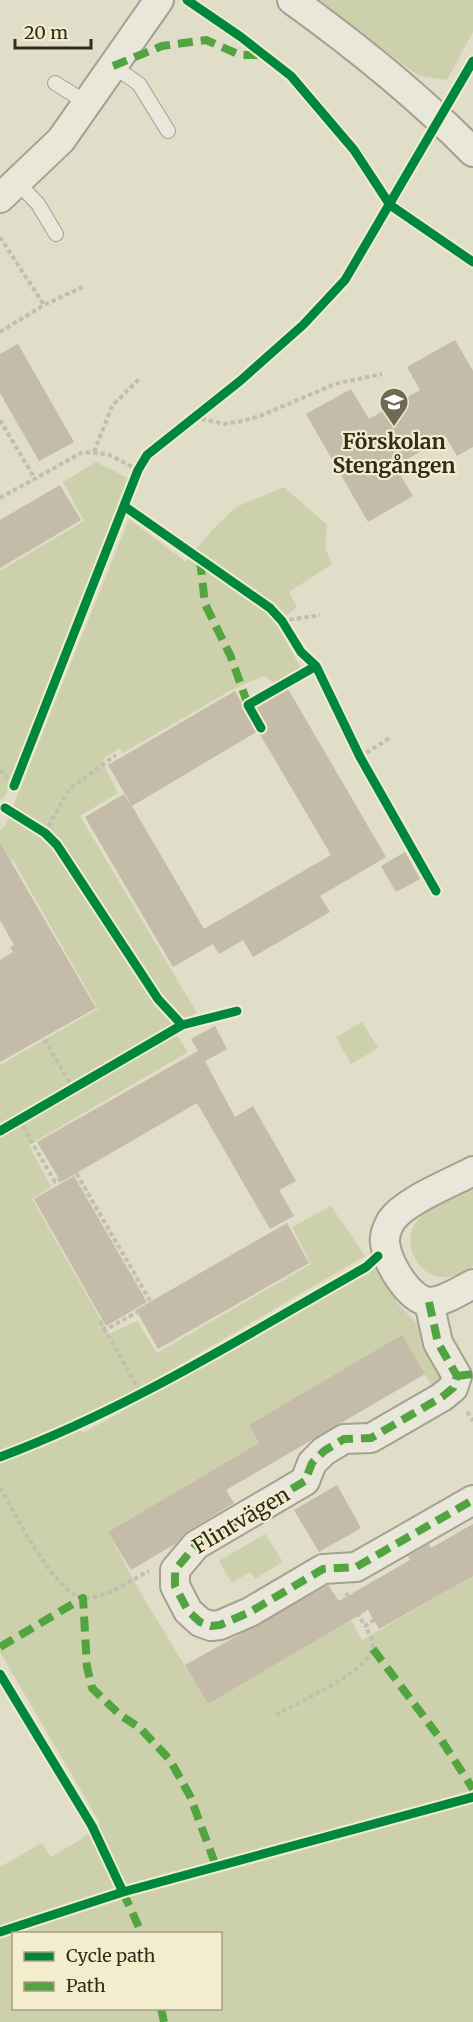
<svg xmlns="http://www.w3.org/2000/svg" width="473" height="2022" font-family="Merriweather,serif">
<rect width="100%" height="100%" fill="#e0ddc8"/>
<path fill="#ccd1ab" fill-rule="evenodd" d="M316,0H473V32L447,80L419,76Z
M96,462L128,478L5,796L0,801V571L84,521L63,482Z
M284,487L327,525L325,548L332,564L289,592L297,607L276,623L302,670L277,684L264,676L235,688L123,753L120,748L102,760L118,793L80,816L197,1013L171,1027L188,1052L29,1145L51,1187L32,1199L109,1334L137,1321L157,1353L311,1264L292,1227L331,1206L365,1256L111,1405L74,1421L83,1433L222,1356L375,1265L398,1304L427,1334L445,1369L438,1390L432,1386L402,1336L249,1425L259,1443L108,1532L140,1592L208,1704L351,1620L362,1640L473,1576V2022H0V1867L42,1843L51,1857L80,1840L100,1823L0,1652V1065L98,1009L13,860L0,867V830L5,826L129,519L186,562L212,530L236,507ZM14,1934H220V2008H14Z
M362,1022L378,1048L351,1064L336,1037Z
M473,1186V1266C463,1272 454,1278 443,1277C416,1277 401,1241 417,1221C426,1209 459,1195 473,1186Z
M265,1534L283,1562L255,1579L250,1572L232,1583L219,1561Z"/>
<path fill="#c4bba9" fill-rule="evenodd" d="M455,340L473,371V447L457,456L446,437L395,466L413,496L368,522L306,414L351,389L369,419L420,390L407,367Z
M18,344L74,442L39,461L0,393V354Z
M60,485L81,520L0,568V520Z
M288,689L386,857L320,896L330,912L253,957L243,940L219,954L213,944L173,967L85,817L124,794L132,806L108,765L235,691L247,713ZM258,731L331,855L204,929L132,806Z
M0,843L96,1008L0,1062V960L13,952L10,947L14,945L0,920Z
M405,852L420,879L396,892L381,866Z
M215,1026L227,1049L205,1061L235,1117L253,1106L296,1181L279,1190L294,1216L270,1229L197,1103L61,1182L37,1142L198,1051L191,1039Z
M74,1176L147,1302L106,1326L34,1199Z
M287,1223L309,1263L158,1349L136,1310Z
M402,1335L425,1374L226,1490L234,1503L188,1531L175,1544L131,1570L108,1532L259,1443L249,1425Z
M337,1485L361,1528L319,1552L294,1510Z
M473,1524V1576L379,1629L368,1610L208,1704L185,1665L328,1585L339,1601L410,1560L408,1556L429,1544L431,1548Z"/>
<g fill="none" stroke-linecap="round" stroke-linejoin="round">
<g stroke="#a5a192" stroke-width="16">
<path id="service" d="M113,66L139,84L168,131
M55,83L87,103
M17,182L38,204L56,234"/>
</g>
<g stroke="#a5a192" stroke-width="32">
<path id="minor" d="M292,0C356,46 418,96 473,152
M0,198L61,140L159,0
M473,1171C451,1183 404,1201 391,1221C386,1230 383,1238 386,1248C389,1265 410,1302 431,1302C445,1301 460,1291 473,1284
M429,1302L438,1343L457,1376L453,1388L442,1397L371,1438L344,1439L324,1451L312,1463L305,1481L196,1545L175,1570V1586L188,1611L200,1622L211,1626L220,1625L250,1612L323,1569L356,1567L473,1500"/>
</g>
<path stroke="#c1beb2" stroke-width="4" stroke-dasharray="4.5 3" stroke-linecap="butt" d="M0,237L44,305
M0,332L44,305L85,286
M194,417L224,424L242,421L260,416L335,384L382,374
M0,420L34,477
M94,452L112,406L139,379
M0,498L83,452L108,454L138,470
M282,621L320,615
M360,757L391,737
M0,770L14,786
M45,833L69,789L116,755
M14,988L73,1088
M19,1120L55,1182L75,1171L152,1304L105,1330L142,1395
M100,1321L105,1330
M467,1412L473,1421
M0,1488C15,1513 56,1598 86,1598C107,1598 131,1580 149,1571
M346,1593L365,1626L374,1620
M276,1715C298,1702 363,1674 372,1651C375,1643 369,1633 365,1626"/>
<use href="#service" stroke="#e9e6da" stroke-width="14"/>
<use href="#minor" stroke="#e9e6da" stroke-width="28"/>
<path stroke="#52a441" stroke-width="8" stroke-dasharray="15 8" stroke-linecap="butt" d="M113,66L162,46L206,40L240,55H263
M200,560L205,604L231,657L248,705
M429,1302L438,1343L457,1376L453,1388L442,1397L371,1438L344,1439L324,1451L312,1463L305,1481L196,1545L175,1570V1586L188,1611L200,1622L211,1626L220,1625L250,1612L323,1569L356,1567L473,1500
M457,1376L473,1374
M0,1647L83,1598L87,1667L92,1688L120,1715L140,1728L170,1760L190,1796L216,1866
M373,1649L442,1741L473,1789
M123,1892L142,1934
M161,2008L164,2022"/>
<g stroke="#f3edcd" stroke-width="13">
<path id="cycleway" d="M187,0L241,37L291,76L354,150L390,205L473,262
M124,506L270,608L282,621L301,652L316,666L360,757L436,891
M261,728L248,705L316,666
M14,786L138,470L147,455L240,381L303,325L345,280L473,61
M5,808L45,833L57,845L158,999L182,1025L237,1011
M0,1131L182,1025
M0,1457C129,1409 246,1335 366,1267L378,1256
M0,1674L92,1826L123,1892
M0,1932L123,1892L473,1797"/>
</g>
<use href="#cycleway" stroke="#00873e" stroke-width="9"/>
</g>
<defs>
<g id="school-pin" transform="scale(1.5)"><path d="M0 17L-7.5 6A9.5 9.5 0 1 1 7.5 6Z" fill="#706958" stroke="#f3edcd"/><path d="M0-5L7-2L0 1L-7-2ZM-4 1L0 2.5L4 1V4Q0 6-4 4Z" fill="#fff"/></g>
</defs>
<g fill-rule="evenodd">
<use href="#school-pin" x="394" y="402"/>
</g>
<g text-anchor="middle" dominant-baseline="central" stroke-width="4.5" stroke-linejoin="round" paint-order="stroke">
<g font-size="21" font-weight="bold" fill="#332a1c" stroke="#f3edcd">
<text x="394" y="441">Förskolan<tspan x="394" dy="24">Stengången</tspan></text>
</g>
<g font-size="21" fill="#332a1c" stroke="#f3edcd">
<text transform="translate(241 1520) rotate(-31)">Flintvägen</text>
</g>
</g>
<rect x="12" y="1932" width="210" height="78" fill="#f3edcd" stroke="#a69f86" stroke-width="1.5"/>
<rect x="24" y="1952" width="30" height="9" fill="#00873e" stroke="#a69f86" stroke-width="1.5"/>
<text x="66" y="1962" font-size="18" fill="#332a1c">Cycle path</text>
<rect x="24" y="1982" width="30" height="9" fill="#52a441" stroke="#a69f86" stroke-width="1.5"/>
<text x="66" y="1992" font-size="18" fill="#332a1c">Path</text>
<path d="M15 39v9h76v-9" fill="none" stroke="#332a1c" stroke-width="3"/>
<text x="24" y="39" font-size="18" fill="#332a1c" stroke="#f3edcd" stroke-width="4.5" paint-order="stroke">20 m</text>
</svg>
